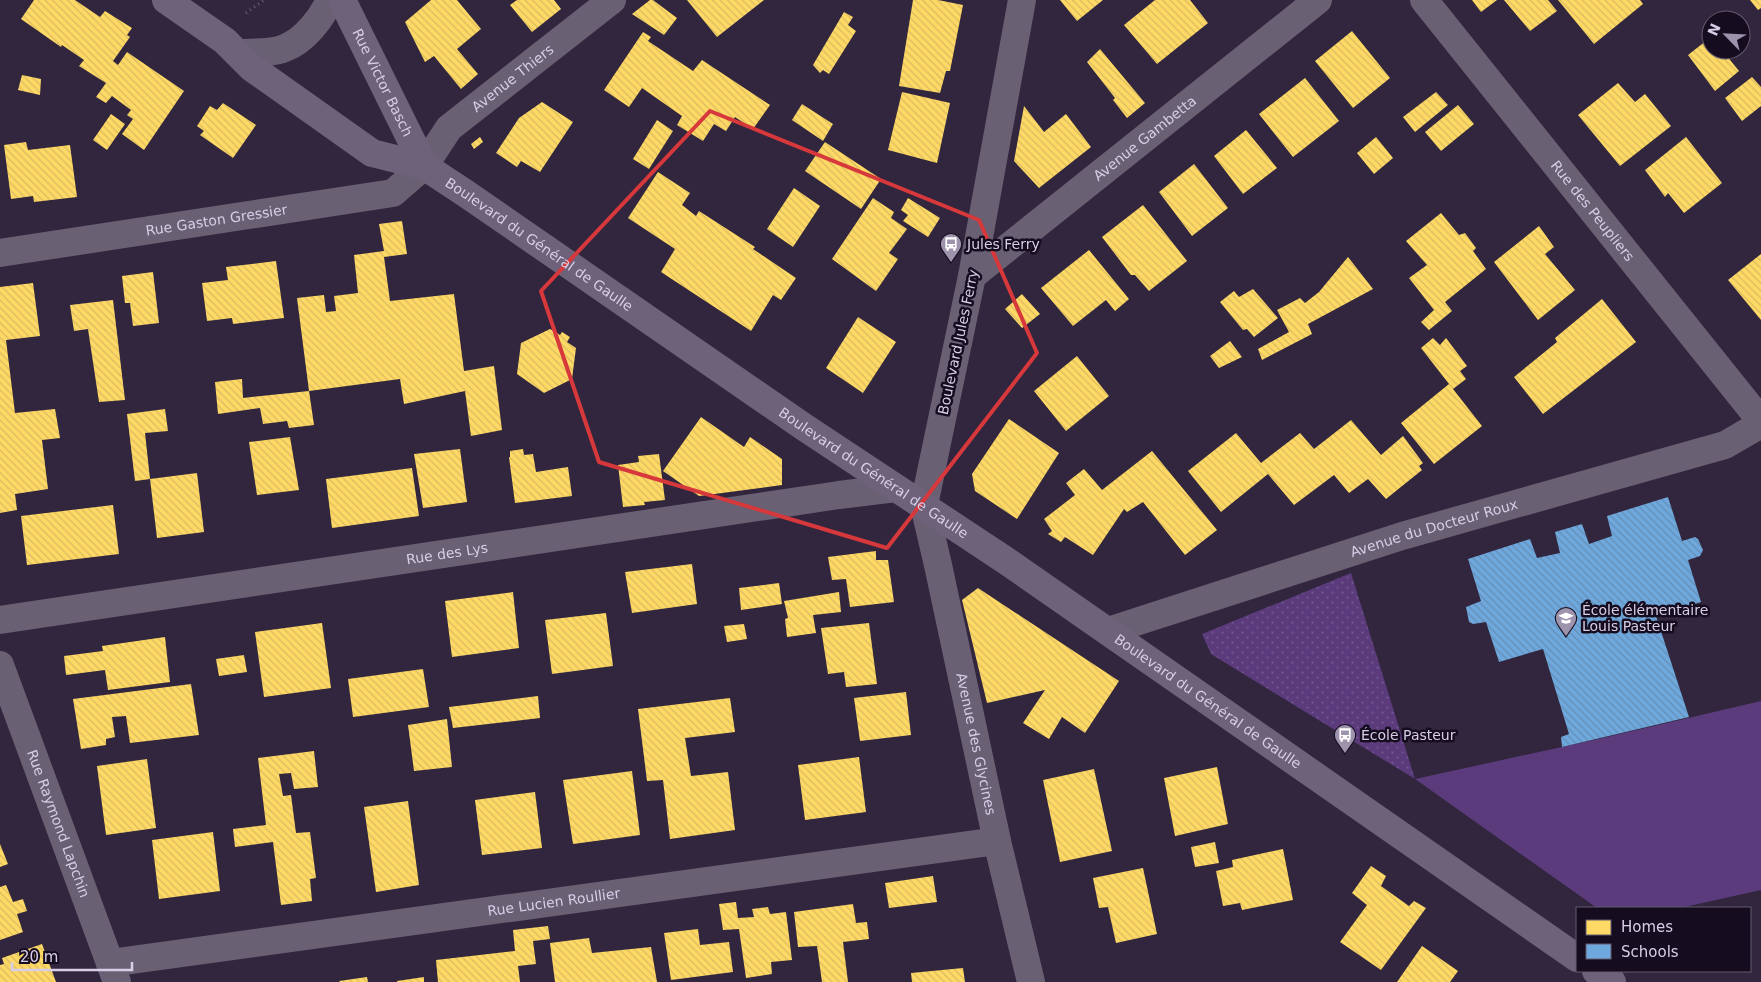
<svg xmlns="http://www.w3.org/2000/svg" width="1761" height="982" font-family="'DejaVu Sans',sans-serif">
<defs>
<pattern id="grass-dots" width="8" height="8" patternUnits="userSpaceOnUse" patternTransform="scale(1.25)"><rect width="8" height="8" fill="#5b3b7c"/><path d="M2 2h.1M6 6h.1" fill="none" stroke="#72568f" stroke-width="1.8" stroke-linecap="round"/></pattern>
<pattern id="homes-back-hatch" width="6" height="6" patternUnits="userSpaceOnUse" patternTransform="scale(1.25)"><rect width="6" height="6" fill="#ffd966"/><path d="M-1 5l2 2M0 0l6 6M5-1l2 2" fill="none" stroke="#d9ba5f"/></pattern>
<pattern id="schools-back-hatch" width="6" height="6" patternUnits="userSpaceOnUse" patternTransform="scale(1.25)"><rect width="6" height="6" fill="#6fa8dc"/><path d="M-1 5l2 2M0 0l6 6M5-1l2 2" fill="none" stroke="#648eb6"/></pattern>
</defs>
<rect width="100%" height="100%" fill="#31263d"/>
<path fill="url(#grass-dots)" d="M1351,573L1415,779L1211,654L1202,634Z"/>
<path fill="#5b3b7c" d="M1761,701V890L1680,908H1597L1415,779L1594,740Z"/>
<path fill="url(#homes-back-hatch)" d="M34,0H75L100,17L105,11L132,28L127,35L130,37L113,61L118,65L127,52L184,91L144,150L122,134L133,119L127,115L131,110L112,96L106,103L96,97L106,83L79,66L84,60L62,45L61,47L21,19Z
M431,0H457L481,29L457,49L478,74L461,89L434,56L425,62L405,22Z
M517,0H554L561,9L532,32L510,5Z
M650,0H653L677,18L664,35L632,14Z
M687,0H764L717,37Z
M913,0H938L963,5L950,71H946L940,93L899,86Z
M1060,0H1103L1077,21Z
M1155,0H1190L1208,23L1157,64L1124,25Z
M1472,0H1497L1481,12Z
M1504,0H1548L1557,11L1530,31Z
M1558,0H1640L1643,4L1594,44Z
M1750,0H1761V8L1758,10Z
M844,12L853,17L848,25L856,31L829,74L823,70L820,73L813,65Z
M1352,31L1390,78L1353,108L1315,61Z
M643,32L651,37L648,41L693,71L702,60L770,105L753,129L735,117L726,131L714,124L703,141L677,125L682,116L642,88L629,107L604,90Z
M1711,37V50H1722L1739,71L1715,91L1688,55Z
M1100,49L1145,103L1127,118L1113,100L1115,98L1087,62Z
M22,75L41,79L40,95L18,90Z
M1752,77L1761,87V106L1742,121L1725,98Z
M1305,78L1339,121L1293,157L1259,114Z
M1618,83L1635,102L1645,94L1671,126L1620,166L1578,115Z
M902,92L950,103L937,163L888,150Z
M1436,92L1448,105L1415,132L1403,117Z
M542,102L573,122L540,172L521,161L517,167L496,153L519,118Z
M223,103L256,125L233,158L200,135L204,131L197,126L210,106L217,110Z
M802,104L833,124L823,141L792,120Z
M1458,105L1474,124L1441,151L1425,132Z
M1024,106L1044,132L1066,114L1091,147L1039,188L1014,161Z
M111,114L125,124L107,150L93,140Z
M657,120L673,131L649,169L633,159Z
M1246,130L1277,168L1243,194L1214,156Z
M480,137L483,142L474,149L471,144Z
M1376,137L1393,158L1374,174L1357,153Z
M1686,137L1722,183L1684,213L1668,193L1665,197L1645,170Z
M26,142L28,150L70,145L77,197L34,202L33,196L11,199L4,145Z
M825,142L881,179L861,209L805,171Z
M1194,164L1228,208L1192,236L1159,192Z
M658,172L690,193L682,205L696,216L699,211L755,247L753,249L796,278L781,300L773,295L751,331L661,272L675,249L628,218Z
M794,188L820,206L793,247L767,229Z
M873,198L894,212L891,218L907,229L889,253L898,259L876,291L832,259Z
M908,198L940,218L928,237L903,221L908,215L901,210Z
M1143,205L1187,261L1149,291L1135,275H1131L1102,237Z
M1441,213L1459,235L1465,233L1476,248L1473,251L1486,269L1445,302L1452,311L1429,330L1421,322L1434,310L1409,278L1427,265L1406,241Z
M402,221L407,254L384,257L390,301L454,294L464,371L494,366L502,430L471,436L465,391L404,404L400,379L309,391L297,298L324,295L326,312L336,311L334,296L358,293L354,255L384,251L379,224Z
M1539,226L1554,247L1545,254L1575,290L1538,320L1494,262Z
M1089,250L1129,299L1115,311L1106,300L1073,326L1041,288Z
M1761,254V320L1728,280Z
M1348,257L1373,289L1308,324L1312,334L1262,360L1258,349L1289,332L1277,310L1300,298L1305,303L1319,292Z
M276,261L284,318L233,324L232,318L207,321L202,283L228,280L226,267Z
M153,272L159,323L133,326L130,303H125L122,276Z
M33,283L40,336L6,340L15,413L55,409L60,438L42,440L48,489L15,494L17,510L0,513V287Z
M1253,289L1278,318L1254,337L1247,329L1243,330L1220,302L1234,291L1239,297Z
M1022,294L1040,314L1022,328L1005,309Z
M1602,299L1636,342L1543,414L1514,377L1557,342L1555,338Z
M113,300L125,400L99,402L88,329L74,331L70,305Z
M858,317L896,342L863,393L826,368Z
M550,329L560,335L562,332L570,337L567,342L576,348L572,379L544,393L517,374L521,343Z
M1433,338L1440,345L1446,338L1467,366L1460,371L1466,379L1453,389L1482,426L1434,464L1401,423L1449,384L1421,348Z
M1230,341L1242,357L1219,368L1210,356Z
M1077,356L1109,396L1066,431L1034,391Z
M242,379L243,398L309,391L314,425L289,428L287,421L263,424L260,408L218,414L215,382Z
M165,409L168,431L145,433L150,479L135,481L127,414Z
M701,417L744,447L750,437L782,459V485L699,496L663,471Z
M1009,419L1059,453L1017,519L975,491L972,474Z
M1351,420L1381,455L1403,436L1423,463L1419,466L1422,470L1386,499L1368,479L1349,493L1334,475L1294,505L1268,474L1221,512L1188,471L1236,433L1261,463L1300,433L1314,449Z
M290,437L299,490L257,495L249,442Z
M460,449L467,502L423,508L414,454Z
M523,449L524,455L533,454L536,472L568,467L572,496L515,503L509,457H510V451Z
M1152,451L1217,530L1185,555L1143,502L1127,512L1124,509L1093,555L1065,537L1061,542L1048,534L1052,531L1044,519L1075,495L1066,483L1084,469L1102,490Z
M659,454L665,500L644,502L645,505L623,507L618,465L639,462L638,456Z
M412,468L419,516L332,528L326,479Z
M197,473L204,532L157,538L150,479Z
M113,505L119,554L27,565L21,516Z
M876,551V560H888L894,602L850,607L846,579L832,580L828,557Z
M692,564L697,604L632,613L625,572Z
M779,583L782,604L741,610L739,588Z
M978,588L1119,681L1085,733L1062,717L1049,739L1023,723L1045,690L987,703L962,600Z
M513,592L519,648L452,657L445,601Z
M839,592L841,612L813,615L816,633L787,637L785,619L788,618L784,601Z
M606,613L613,666L552,674L545,620Z
M322,623L331,688L264,697L255,632Z
M869,623L877,684L846,687L844,672L828,674L821,628Z
M744,624L747,639L727,642L724,626Z
M165,637L170,682L108,690L105,670L66,675L64,656L103,651L102,646Z
M244,655L247,672L219,676L216,659Z
M423,669L429,707L353,717L348,679Z
M191,684L199,735L130,743L126,716L112,717L115,737L106,739V745L81,749L73,699Z
M906,692L911,735L860,741L854,698Z
M538,696L540,718L453,728L449,707Z
M730,698L735,732L685,738L691,776L728,772L735,830L670,839L663,780L647,781L638,709Z
M447,719L452,767L414,771L408,725Z
M314,751L318,787L294,789L291,773L279,774L283,796L291,795L296,833L310,832L316,878L310,879L312,901L281,905L273,842L235,847L233,829L266,825L258,758Z
M859,757L866,812L805,820L798,765Z
M147,759L156,828L106,835L97,766Z
M1217,767L1228,824L1175,836L1164,778Z
M1094,769L1112,851L1060,862L1043,780Z
M632,771L640,835L573,844L563,780Z
M535,792L542,848L482,855L475,800Z
M408,801L419,885L376,892L364,807Z
M213,832L220,891L159,899L152,840Z
M1215,842L1219,863L1195,867L1191,847Z
M0,844L8,864L0,867Z
M1283,849L1293,900L1242,910L1240,903L1223,906L1216,871L1233,867L1232,860Z
M1371,866L1386,876L1381,886L1409,906L1414,901L1426,908L1381,970L1340,942L1367,905L1352,893Z
M1143,868L1157,934L1116,943L1108,907L1099,908L1093,878Z
M933,876L937,902L889,908L885,883Z
M6,885L13,902L23,899L27,911L17,914L23,932L0,940V887Z
M736,902L738,918L754,917L752,909L768,907L770,914L786,912L792,960L771,962L772,974L746,978L739,929L723,930L719,904Z
M853,904L856,923L867,922L869,939L843,942L848,982H822L817,946L798,947L794,912Z
M548,926L550,939L533,941L536,964L518,966L520,982H438L436,960L515,951L513,930Z
M698,929L700,945L729,942L733,972L671,980L664,933Z
M589,938L592,953L651,947L657,982H555L550,943Z
M42,944L56,982H0V965L4,964L2,958Z
M1422,946L1458,971L1450,982H1397Z
M963,968L965,982H912L911,973Z
M367,977L368,982H340L339,981Z
M424,977V982H397V981Z"/>
<path fill="url(#schools-back-hatch)" d="M1668,497L1682,541L1695,537L1698,539L1703,550L1700,556L1688,560L1701,602L1656,616L1689,717L1562,747L1561,737L1569,734L1543,649L1499,662L1486,622L1473,624L1469,622L1466,607L1481,601L1468,559L1530,539L1537,558L1560,553L1555,532L1582,524L1589,544L1612,536L1607,516Z"/>
<g fill="none" stroke-linecap="round" stroke-linejoin="round">
<path stroke="#6c6376" stroke-width="3" stroke-dasharray="1 4" stroke-linecap="butt" d="M246,13L264,0"/>
<g stroke="#696074" stroke-width="28">
<path id="s1" d="M1022,0L972,276L924,505L938,565L997,841L1031,982"/>
<path id="s2" d="M1424,0L1761,421"/>
<path d="M238,53C253,52 270,54 285,48C305,40 321,19 330,0"/>
<path id="s3" d="M0,253L393,193L424,166L449,128L612,0"/>
<path id="s4" d="M972,276L1318,0"/>
<path id="s5" d="M0,620L839,495L896,488"/>
<path id="s6" d="M1108,631L1402,536L1725,445L1761,424"/>
<path id="s7" d="M0,665L117,982"/>
<path id="s8" d="M110,963L997,841"/>
</g>
<g stroke="#6d627a" stroke-width="28">
<path id="s9" d="M166,0L225,41L252,68L372,153L424,166L465,193L804,427L1005,560L1577,958"/>
<path id="s10" d="M342,0L424,166"/>
<path d="M1596,971L1612,982"/>
</g>
</g>
<path fill="none" stroke="#d6383b" stroke-width="4" stroke-linejoin="round" d="M710,111L979,220L1037,353L887,548L599,462L541,291Z"/>
<defs>
<g id="bus-pin" transform="scale(1.125)"><path d="M0 17L-7.5 6A9.5 9.5 0 1 1 7.5 6Z" fill="#9e93ac" stroke="#150d1f"/><path d="M-5-6H5V4H4V6H2V4H-2V6H-4V4H-5ZM-3.5-4V0h7V-4ZM-3.5 1.2v1.5H-2V1.2ZM2 1.2v1.5H3.5V1.2Z" fill="#fff"/></g>
<g id="school-pin" transform="scale(1.125)"><path d="M0 17L-7.5 6A9.5 9.5 0 1 1 7.5 6Z" fill="#9e93ac" stroke="#150d1f"/><path d="M0-5L7-2L0 1L-7-2ZM-4 1L0 2.5L4 1V4Q0 6-4 4Z" fill="#fff"/></g>
</defs>
<g fill-rule="evenodd">
<use href="#bus-pin" x="951" y="244"/>
<use href="#school-pin" x="1566" y="618"/>
<use href="#bus-pin" x="1345" y="735"/>
</g>
<g text-anchor="middle" dominant-baseline="central" stroke-width="5" stroke-linejoin="round" paint-order="stroke">
<g font-size="14" fill="#d8cde7" stroke="#150d1f">
<text stroke="none"><textPath href="#s3" startOffset="565">Avenue Thiers</textPath></text>
<text stroke="none"><textPath href="#s10" startOffset="92">Rue Victor Basch</textPath></text>
<text stroke="none"><textPath href="#s4" startOffset="221">Avenue Gambetta</textPath></text>
<text stroke="none"><textPath href="#s2" startOffset="270">Rue des Peupliers</textPath></text>
<text stroke="none"><textPath href="#s3" startOffset="219">Rue Gaston Gressier</textPath></text>
<text stroke="none"><textPath href="#s9" startOffset="450">Boulevard du Général de Gaulle</textPath></text>
<text transform="translate(958 342) rotate(-78)">Boulevard Jules Ferry</text>
<text stroke="none"><textPath href="#s9" startOffset="855">Boulevard du Général de Gaulle</textPath></text>
<text stroke="none"><textPath href="#s6" startOffset="342">Avenue du Docteur Roux</textPath></text>
<text stroke="none"><textPath href="#s5" startOffset="452">Rue des Lys</textPath></text>
<text stroke="none"><textPath href="#s9" startOffset="1260">Boulevard du Général de Gaulle</textPath></text>
<text stroke="none"><textPath href="#s1" startOffset="759">Avenue des Glycines</textPath></text>
<text stroke="none"><textPath href="#s7" startOffset="169">Rue Raymond Lapchin</textPath></text>
<text stroke="none"><textPath href="#s8" startOffset="448">Rue Lucien Roullier</textPath></text>
</g>
<g font-size="14" fill="#d8cde7" stroke="#150d1f" text-anchor="start">
<text x="967" y="244">Jules Ferry</text>
<text x="1582" y="610">École élémentaire<tspan x="1582" dy="16">Louis Pasteur</tspan></text>
<text x="1361" y="735">École Pasteur</text>
</g>
</g>
<rect x="1576" y="907" width="175" height="65" fill="#150d1f" stroke="#635a6f"/>
<rect x="1586" y="920" width="25" height="15" fill="#ffd966" stroke="#635a6f"/>
<text x="1621" y="932" font-size="15" fill="#d8cde7">Homes</text>
<rect x="1586" y="944" width="25" height="15" fill="#6fa8dc" stroke="#635a6f"/>
<text x="1621" y="957" font-size="15" fill="#d8cde7">Schools</text>
<g transform="translate(1726 35) rotate(294)"><circle r="24" fill="#150d1f" stroke="#635a6f"/>
<path d="M0-4L9 19L0 12L-9 19Z" fill="#9e93ac"/>
<text y="-8" font-size="14" font-weight="bold" text-anchor="middle" fill="#d8cde7">N</text>
</g>
<path d="M12 962v8h120v-8" fill="none" stroke="#d8cde7" stroke-width="2.5"/>
<text x="20" y="962" font-size="15" fill="#d8cde7" stroke="#150d1f" stroke-width="4" paint-order="stroke">20 m</text>
</svg>
